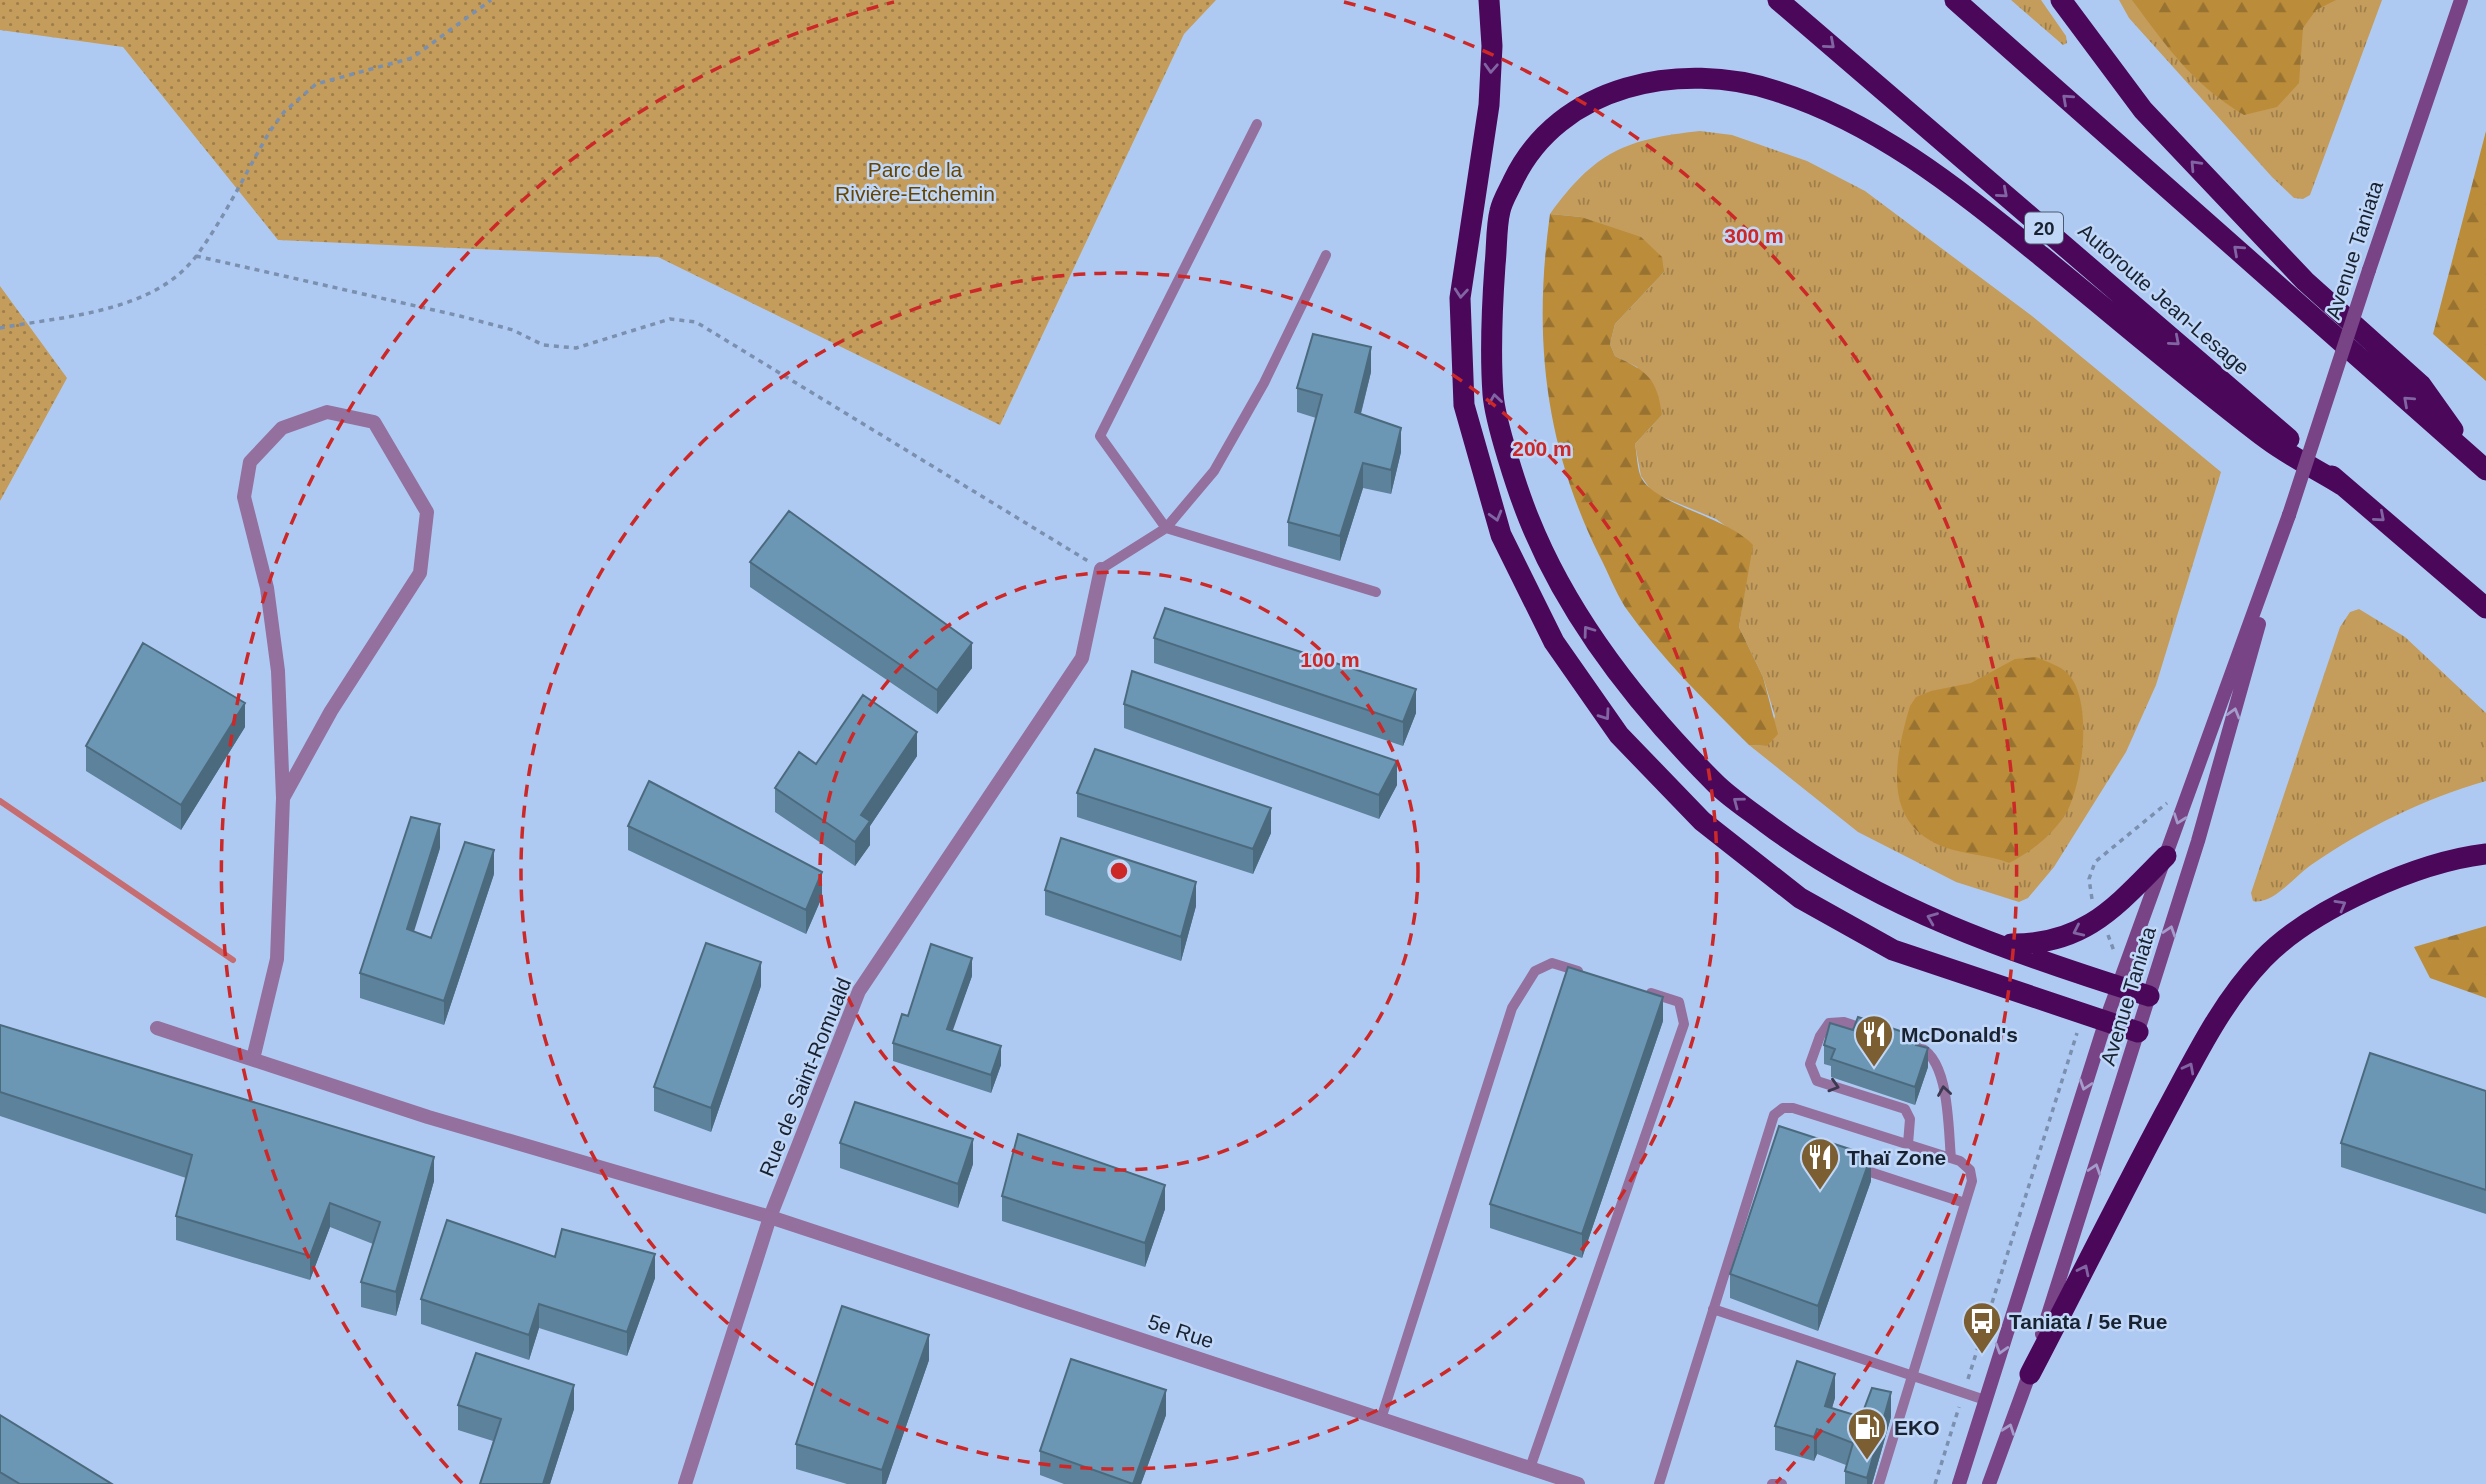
<svg xmlns="http://www.w3.org/2000/svg" width="2486" height="1484" font-family="Arial,sans-serif">
<defs>
<pattern id="grass-tufts" width="24" height="20" patternUnits="userSpaceOnUse" patternTransform="scale(1.75)"><rect width="24" height="20" fill="#c49c5b"/><path d="M3 7l-1-3M5 7V3M7 7l1-3M15 17l-1-3M17 17v-4M19 17l1-3" fill="none" stroke="#9e7f4c"/></pattern>
<pattern id="forest-firs" width="22" height="20" patternUnits="userSpaceOnUse" patternTransform="scale(1.75)"><rect width="22" height="20" fill="#bb8c3a"/><path d="M5 1l3.5 6h-7zM16 11l3.5 6h-7z" fill="#977231"/></pattern>
<pattern id="park-dots" width="8" height="8" patternUnits="userSpaceOnUse" patternTransform="scale(1.75)"><rect width="8" height="8" fill="#c49c5b"/><path d="M2 2h.1M6 6h.1" fill="none" stroke="#9e7f4c" stroke-width="1.8" stroke-linecap="round"/></pattern>
</defs>
<rect width="100%" height="100%" fill="#afcaf2"/>
<path fill="url(#grass-tufts)" d="M2011,0H2041L2066,36L2067,43L2063,45Z
M2119,0H2382L2310,195L2303,199L2294,198L2272,177L2129,18Z
M1700,131L1732,135L1807,161L1865,191L2032,316L2221,472L2156,685L2126,752L2054,867L2028,898L2019,902L1956,882L1858,832L1749,745L1767,746L1775,716L1763,677L1739,627L1752,545L1716,519L1653,493L1641,476L1635,444L1662,415L1637,367L1615,356L1610,344L1615,324L1664,272L1581,217L1550,214C1595,152 1625,139 1700,131Z
M2359,609L2405,637L2486,713V781C2423,799 2365,828 2311,865C2296,875 2272,906 2253,901L2251,893L2340,627L2350,612Z"/>
<path fill="url(#forest-firs)" d="M2132,0H2336L2316,10L2303,28L2299,83L2277,107L2244,115C2191,83 2168,48 2132,0Z
M2486,131V381L2433,334Z
M1550,214L1581,217L1641,237L1662,257L1664,272L1615,324L1610,344L1615,356C1648,372 1657,378 1662,415L1635,444C1637,454 1637,468 1641,477C1654,505 1726,516 1753,545L1739,627L1763,677L1778,734L1767,746L1749,745C1706,702 1660,657 1625,607C1615,591 1608,572 1599,555C1544,443 1533,336 1550,214Z
M2036,657C2045,661 2057,665 2065,671C2095,695 2083,786 2065,815C2050,837 2032,851 2009,863C1989,855 1970,855 1950,849C1880,827 1894,761 1910,706L1916,697L1931,691L1971,683L2015,659Z
M2486,926V998L2430,978L2414,947Z"/>
<path fill="url(#park-dots)" d="M0,0H1216L1184,34L1000,425L658,257L278,240L123,47L0,30Z
M0,286L67,378L0,501Z"/>
<g fill="none" stroke-linecap="round" stroke-linejoin="round">
<path stroke="#c66d71" stroke-width="6" d="M0,801L233,960"/>
<path stroke="#7b90af" stroke-width="3.5" stroke-dasharray="5 5" stroke-linecap="butt" d="M196,256L460,316L513,330L543,345L576,348L670,319L696,322L1088,561
M0,328C64,316 154,313 197,255C225,217 246,172 270,131L284,112L316,84L412,58L491,0
M2092,899L2089,879L2095,862L2167,803
M2108,935L2114,951
M1968,1379L2077,1033
M1935,1484L1959,1407"/>
<path stroke="#93709d" stroke-width="10" d="M1257,124L1100,436L1166,528L1376,592
M1101,569L1166,528L1214,471L1264,383L1326,255
M1868,1030L1844,1022L1829,1023L1820,1036L1810,1064L1817,1081L1905,1109L1910,1119L1908,1144
M1917,1046C1950,1057 1948,1129 1951,1158
M1858,1168L1965,1203
M1713,1309L1985,1400
M1381,1419L1512,1008L1535,971L1552,963L1578,971
M1530,1468L1684,1024L1679,1002L1651,993
M1659,1484L1774,1115L1783,1108H1793L1960,1161L1970,1170L1972,1181L1879,1484
M1772,1484H1782"/>
<path stroke="#93709d" stroke-width="14" d="M157,1028L428,1117L770,1217L859,991L1082,658L1101,569
M253,1059L277,959L283,798L331,711L420,573L427,512L374,422L327,412L282,428L250,462L244,497L267,588L278,671L283,798"/>
<path stroke="#93709d" stroke-width="14" d="M685,1484L770,1217L1578,1484"/>
<path stroke="#784486" stroke-width="14" d="M2369,270L2461,0
M2042,1334L2198,841L2259,624
M1959,1484L2106,1020L2289,515
M1989,1484L2032,1367"/>
<path stroke="#4b085b" stroke-width="21" d="M1489,0L1492,46L1489,105L1460,298L1464,405L1501,535L1554,642L1619,735L1702,821L1800,898L1893,950L2138,1032
M1778,0L2289,439
M1955,0L2486,470
M2061,0L2143,110L2305,281L2421,385L2453,430
M2332,476L2486,608
M2011,944C2086,945 2117,905 2166,856
M2149,996C2015,954 1879,908 1766,823C1749,810 1730,798 1715,783C1640,708 1569,619 1529,519C1518,492 1495,422 1493,394C1490,352 1492,307 1495,265C1497,247 1496,227 1500,211C1502,201 1509,190 1513,181C1559,84 1681,60 1776,91C1878,123 1959,190 2041,256C2116,317 2190,381 2268,440C2291,457 2318,470 2342,485
M2030,1374C2075,1288 2118,1201 2164,1115C2194,1060 2220,1004 2263,959C2311,909 2418,862 2486,854"/>
<path stroke="#784486" stroke-width="14" d="M2289,515L2369,270"/>
</g>
<path fill="#5d829b" d="M1371,372L1361,414L1401,452L1391,494L1363,488L1340,561L1288,546V522L1316,418L1297,412V388Z
M750,562L972,668L937,714L750,587Z
M1154,638L1416,713L1403,746L1154,663Z
M1124,704L1397,785L1379,819L1124,728Z
M245,727L181,830L86,771V746Z
M917,756L870,826V845L855,866L775,812V788L816,764Z
M1077,793L1271,833L1253,874L1077,817Z
M628,826L822,897L806,934L628,850Z
M440,848L413,932L431,938L494,874L444,1025L360,998V973Z
M1045,890L1196,906L1181,961L1045,915Z
M972,976L952,1030L1001,1065L991,1093L893,1061V1043L908,1016Z
M761,986L711,1132L654,1111V1087Z
M1663,1021L1582,1258L1490,1228V1204Z
M0,1025L434,1181L396,1316L361,1307V1282L373,1244L330,1227L310,1280L176,1240V1216L186,1178L0,1116Z
M1853,1030L1918,1046L1928,1067L1915,1105L1831,1077V1066L1824,1064V1045Z
M2486,1091V1214L2341,1167V1143Z
M840,1143L973,1164L958,1208L840,1168Z
M1871,1181L1818,1331L1730,1298V1274Z
M1002,1196L1165,1209L1145,1267L1002,1221Z
M555,1257L655,1278L627,1356L539,1328L529,1360L421,1324V1299Z
M929,1360L886,1484H847L796,1469V1444Z
M1835,1398L1832,1408L1861,1417H1891L1872,1484H1845V1471L1846,1465L1817,1454L1814,1461L1775,1450V1426Z
M458,1405L574,1409L550,1484H480L493,1441L458,1430Z
M0,1415L112,1484H0Z
M1166,1415L1141,1484H1064L1040,1475V1451Z"/>
<path fill="#4c6a7e" d="M1371,347V372L1355,436V412Z
M1401,428V452L1391,494V470Z
M1363,463V488L1340,561V536Z
M972,643V668L937,714V690Z
M1416,689V713L1403,746V722Z
M245,703V727L181,830V805Z
M917,732V756L870,826V845L855,866V842L861,815Z
M1397,761V785L1379,819V795Z
M1271,808V833L1253,874V849Z
M440,824V848L407,954V929Z
M494,850V874L444,1025V1001Z
M822,872V897L806,934V910Z
M1196,882V906L1181,961V937Z
M972,958V976L947,1047V1029Z
M761,962V986L711,1132V1108Z
M1663,997V1021L1582,1258V1234Z
M1001,1046V1065L991,1093V1075Z
M1928,1048V1067L1915,1105V1087Z
M973,1139V1164L958,1208V1184Z
M1871,1156V1181L1818,1331V1306Z
M434,1157V1181L396,1316V1292Z
M1165,1185V1209L1145,1267V1243Z
M330,1203V1227L310,1280V1256Z
M655,1254V1278L627,1356V1332Z
M539,1304V1328L529,1360V1335Z
M929,1335V1360L886,1484H882V1470Z
M1835,1374V1398L1825,1431V1406Z
M574,1385V1409L550,1484H543Z
M1166,1390V1415L1141,1484H1133Z
M1891,1392V1417L1872,1484H1867V1478Z
M1817,1429V1454L1814,1461V1437Z"/>
<path fill="#6c97b4" stroke="#4c6a7e" stroke-width="2" d="M1313,334L1371,347L1355,412L1401,428L1391,470L1363,463L1340,536L1288,522L1322,395L1297,388Z
M789,511L972,643L937,690L750,562Z
M1165,608L1416,689L1403,722L1154,638Z
M143,643L245,703L181,805L86,746Z
M1132,671L1397,761L1379,795L1124,704Z
M863,695L917,732L861,815L870,821L855,842L775,788L799,752L816,764Z
M1095,749L1271,808L1253,849L1077,793Z
M649,781L822,872L806,910L628,826Z
M411,817L440,824L407,929L431,938L465,842L494,850L444,1001L360,973Z
M1061,838L1196,882L1181,937L1045,890Z
M706,943L761,962L711,1108L654,1087Z
M931,944L972,958L947,1029L1001,1046L991,1075L893,1043L902,1014L908,1016Z
M1568,967L1663,997L1582,1234L1490,1204Z
M1858,1017L1918,1037L1916,1045L1928,1048L1915,1087L1831,1059L1835,1049L1824,1045L1830,1023L1853,1030Z
M0,1025L434,1157L396,1292L361,1282L380,1222L330,1203L310,1256L176,1216L192,1155L0,1092Z
M2370,1053L2486,1091V1190L2341,1143Z
M855,1102L973,1139L958,1184L840,1143Z
M1779,1126L1871,1156L1818,1306L1730,1274Z
M1018,1134L1165,1185L1145,1243L1002,1196Z
M447,1220L555,1257L562,1229L655,1254L627,1332L539,1304L529,1335L421,1299Z
M842,1306L929,1335L882,1470L796,1444Z
M476,1353L574,1385L543,1484H480L501,1419L458,1405Z
M1071,1359L1166,1390L1133,1484L1040,1451Z
M1797,1361L1835,1374L1825,1406L1861,1417L1872,1388L1891,1392L1867,1478L1845,1471L1853,1443L1817,1429L1814,1437L1775,1426Z
M0,1415L112,1484H20L0,1472Z"/>
<defs><path id="oneway-chevron" d="M-2-3.5L2.5 0L-2 3.5" fill="none" stroke-width="1.6" stroke-linecap="round" stroke-linejoin="round" transform="scale(1.75)"/></defs>
<g stroke="#8065a2">
<use href="#oneway-chevron" transform="translate(1830 44) rotate(41)"/>
<use href="#oneway-chevron" transform="translate(1491 68) rotate(93)"/>
<use href="#oneway-chevron" transform="translate(2067 99) rotate(-138)"/>
<use href="#oneway-chevron" transform="translate(2195 165) rotate(-133)"/>
<use href="#oneway-chevron" transform="translate(2003 193) rotate(41)"/>
<use href="#oneway-chevron" transform="translate(2238 250) rotate(-138)"/>
<use href="#oneway-chevron" transform="translate(1461 293) rotate(95)"/>
<use href="#oneway-chevron" transform="translate(2175 341) rotate(41)"/>
<use href="#oneway-chevron" transform="translate(1495 399) rotate(-98)"/>
<use href="#oneway-chevron" transform="translate(2408 401) rotate(-138)"/>
<use href="#oneway-chevron" transform="translate(1496 516) rotate(74)"/>
<use href="#oneway-chevron" transform="translate(2380 517) rotate(41)"/>
<use href="#oneway-chevron" transform="translate(1588 631) rotate(-126)"/>
<use href="#oneway-chevron" transform="translate(1605 715) rotate(55)"/>
<use href="#oneway-chevron" transform="translate(1738 802) rotate(-143)"/>
<use href="#oneway-chevron" transform="translate(2341 905) rotate(-30)"/>
<use href="#oneway-chevron" transform="translate(1932 918) rotate(-158)"/>
<use href="#oneway-chevron" transform="translate(2078 931) rotate(155)"/>
<use href="#oneway-chevron" transform="translate(2189 1068) rotate(-62)"/>
<use href="#oneway-chevron" transform="translate(2084 1270) rotate(-64)"/>
</g>
<g stroke="#a49cca">
<use href="#oneway-chevron" transform="translate(2234 713) rotate(-74)"/>
<use href="#oneway-chevron" transform="translate(2179 819) rotate(110)"/>
<use href="#oneway-chevron" transform="translate(2170 931) rotate(-72)"/>
<use href="#oneway-chevron" transform="translate(2085 1085) rotate(108)"/>
<use href="#oneway-chevron" transform="translate(2095 1169) rotate(-72)"/>
<use href="#oneway-chevron" transform="translate(2001 1349) rotate(107)"/>
<use href="#oneway-chevron" transform="translate(2009 1429) rotate(-70)"/>
</g>
<g stroke="#3d3951">
<use href="#oneway-chevron" transform="translate(1834 1086) rotate(17)"/>
<use href="#oneway-chevron" transform="translate(1944 1091) rotate(-99)"/>
</g>
<g fill="none" stroke="#cc2828" stroke-width="3.5" stroke-dasharray="12 9">
<circle cx="1119" cy="871" r="299"/>
<circle cx="1119" cy="871" r="598"/>
<path d="M462 1483A898 898 0 0 1 894 2M1344 2A898 898 0 0 1 1776 1483"/>
</g>
<defs>
<g id="restaurant-pin" transform="scale(2.0125)"><path d="M0 17L-7.5 6A9.5 9.5 0 1 1 7.5 6Z" fill="#7b5f32" stroke="#c1d7f8"/><path d="M-5-6h1v4h1v-4h1v4h1v-4h1v5L-1.5 .5V6h-2V.5L-5-1ZM5-6V6H3V1.5H1.5Q1.5-4 5-6Z" fill="#fff"/></g>
<g id="bus-pin" transform="scale(2.0125)"><path d="M0 17L-7.5 6A9.5 9.5 0 1 1 7.5 6Z" fill="#7b5f32" stroke="#c1d7f8"/><path d="M-5-6H5V4H4V6H2V4H-2V6H-4V4H-5ZM-3.5-4V0h7V-4ZM-3.5 1.2v1.5H-2V1.2ZM2 1.2v1.5H3.5V1.2Z" fill="#fff"/></g>
<g id="fuel-pin" transform="scale(2.0125)"><path d="M0 17L-7.5 6A9.5 9.5 0 1 1 7.5 6Z" fill="#7b5f32" stroke="#c1d7f8"/><path d="M-5.5-6h7V0h2V4h1.3V-2.5L3-4.5l.8-.8L6-3V5H2.5V1h-1V6h-7ZM-4.2-4.7v3.2H.2V-4.7Z" fill="#fff"/></g>
</defs>
<g fill-rule="evenodd">
<use href="#restaurant-pin" x="1874" y="1034"/>
<use href="#restaurant-pin" x="1820" y="1157"/>
<use href="#bus-pin" x="1982" y="1321"/>
<use href="#fuel-pin" x="1867" y="1427"/>
</g>
<g text-anchor="middle" dominant-baseline="central" stroke-width="5" stroke-linejoin="round" paint-order="stroke">
<rect fill="#c1d7f8" stroke="#4b586d" stroke-width="2" x="2025" y="212.5" width="38" height="31" rx="5"/>
<g font-size="19" font-weight="bold" fill="#182231">
<text x="2044" y="228">20</text>
</g>
<g font-size="21" fill="#654502" stroke="#c1d7f8">
<text x="915" y="169">Parc de la<tspan x="915" dy="24">Rivière-Etchemin</tspan></text>
</g>
<g font-size="21" fill="#182231" stroke="#c1d7f8">
<text transform="translate(2354 250) rotate(-72)">Avenue Taniata</text>
<text transform="translate(2164 299) rotate(41)">Autoroute Jean-Lesage</text>
<text transform="translate(2128 996) rotate(-73)">Avenue Taniata</text>
<text transform="translate(805 1077) rotate(-68)">Rue de Saint-Romuald</text>
<text transform="translate(1181 1331) rotate(18)">5e Rue</text>
</g>
<g font-size="21" font-weight="bold" fill="#182231" stroke="#c1d7f8" text-anchor="start">
<text x="1901" y="1034">McDonald's</text>
<text x="1847" y="1157">Thaï Zone</text>
<text x="2009" y="1321">Taniata / 5e Rue</text>
<text x="1894" y="1427">EKO</text>
</g>
</g>
<circle cx="1119" cy="871" r="10" fill="#cc2828" stroke="#c1d7f8" stroke-width="3.5"/>
<g font-size="21" text-anchor="middle" font-weight="bold" fill="#cc2828" stroke="#c1d7f8" stroke-width="5" stroke-linejoin="round" paint-order="stroke">
<text x="1754" y="243">300 m</text>
<text x="1542" y="456">200 m</text>
<text x="1330" y="667">100 m</text>
</g>
</svg>
